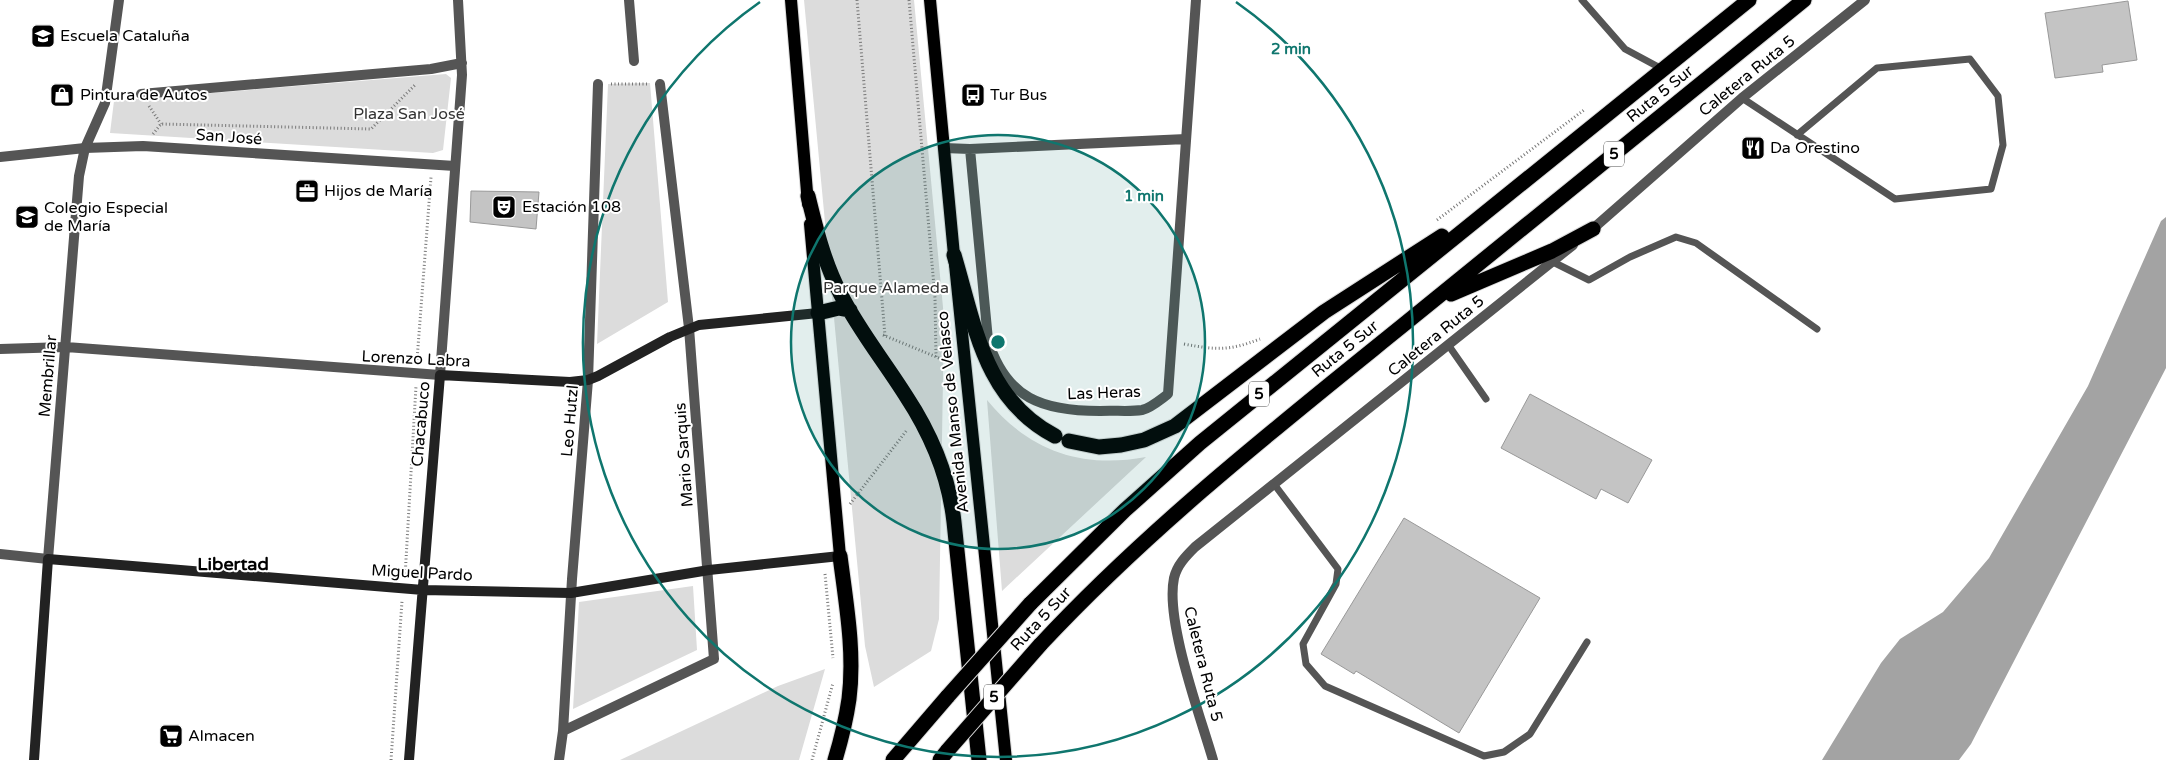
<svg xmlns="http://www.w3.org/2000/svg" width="2166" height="760" font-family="'Varela Round',sans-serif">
<rect width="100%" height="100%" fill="#fff"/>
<path fill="#dcdcdc" d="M804,0H914L944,318L939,619L931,651L874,687L865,646Z
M446,74L451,78L443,150L433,153L110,133L114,101Z
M650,83L668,302L597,344L608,84Z
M987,400C1029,451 1082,469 1146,457L1002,591Z
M693,586L697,650L573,709L579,602Z
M825,669L799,760H620L778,686Z"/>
<path fill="#a3a3a3" d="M2166,217V368L1971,744L1959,760H1822L1881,663L1900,639L1943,612L1989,558L2088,386L2161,221Z"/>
<path fill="#c4c4c4" stroke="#999" d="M2128,1L2137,60L2102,65L2103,72L2055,78L2045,13Z
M471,191L539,192L536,229L470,222Z
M1530,394L1652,460L1628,503L1601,489L1596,499L1501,448Z
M1404,518L1540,598L1459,733L1356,671L1354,674L1321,654Z"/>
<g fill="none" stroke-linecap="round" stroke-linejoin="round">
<g stroke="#dbdbdb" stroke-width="14">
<path id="primary" d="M791,0L808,204
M930,0L954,255L1006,760
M810,224L840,556"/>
</g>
<g stroke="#dbdbdb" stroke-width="17">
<path id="motorway" d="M808,196C816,229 824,262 840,293C858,329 884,361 906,396C931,434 949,477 954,522L979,760
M954,255C975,325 984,399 1055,436
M1451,294L1552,251L1593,229
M818,313L839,308L850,310
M1069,441L1099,447L1121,445L1144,440L1175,426L1324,312L1442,236
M1030,604L1125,510L1200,443L1749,0
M1040,645C1150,527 1277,427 1402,326C1536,217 1670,109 1804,0
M835,760C841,740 846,720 849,699C855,652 846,603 840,556
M893,760L948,696
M940,760L948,750"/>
</g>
<path stroke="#777" stroke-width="3" stroke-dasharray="1 2.5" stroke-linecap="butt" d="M857,0L885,336
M909,0L935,298L936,357
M611,84H647
M149,106L161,124
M153,134L161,124L371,129L416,84
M1437,220L1584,110
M883,335L951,363
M1184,344C1216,350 1229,351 1260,339
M417,360L431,177
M850,504L907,430
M825,574L833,658
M405,577L416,386
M391,760L402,601
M812,760L833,683"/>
<path stroke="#555" stroke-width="7" d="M1582,0L1625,49L1664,70
M1742,98L1895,199L1991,189L2003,145L1998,96L1970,59L1877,68L1797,135
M1553,262L1589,280L1630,257L1676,237L1696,243L1817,329
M1449,346L1486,399
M1274,484L1338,569L1336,584L1303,644L1306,664L1325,686L1484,756L1504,752L1530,734L1587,642"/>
<path stroke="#555" stroke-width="10" d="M119,0L105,103L85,148L143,146L455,166
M629,0L634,61
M141,94L431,69L462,63
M944,148L970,149L1186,139
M970,149L988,340C1006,399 1043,411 1100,411C1113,410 1129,412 1142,410C1151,408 1161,399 1168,394L1196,0
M0,349L66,347
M440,375L462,75L458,0
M0,554L48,559
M563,731L714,659L689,328L660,84
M559,760L563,731L572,579L588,380L598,84"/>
<path stroke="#555" stroke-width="10" d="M0,157L85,148L79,176L48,559
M1588,233L1742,98L1865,0
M66,347L440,375
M1213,760C1200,715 1165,621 1174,578C1177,565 1186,556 1195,547L1573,245"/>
<path stroke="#222" stroke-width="10" d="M34,760L48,559L423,590L571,593L709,570L840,556
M409,760L440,375L570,382L588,380L598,376L670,337L699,325L818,313"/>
<use href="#primary" stroke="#000" stroke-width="12"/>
<use href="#motorway" stroke="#000" stroke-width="15"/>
<g stroke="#dbdbdb" stroke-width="17" stroke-linecap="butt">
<path id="motorway-bridge" d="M948,696L1030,604
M948,750L1040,645"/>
</g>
<use href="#motorway-bridge" stroke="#000" stroke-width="15"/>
</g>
<circle cx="998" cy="342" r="207" fill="#0f766e" fill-opacity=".12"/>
<g fill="none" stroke="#0f766e" stroke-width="2.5">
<circle cx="998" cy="342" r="207"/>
<path d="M1236 2A415 415 0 1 1 760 2"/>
</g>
<defs>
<g id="school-square" transform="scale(1.25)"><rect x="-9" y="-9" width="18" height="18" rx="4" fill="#000" stroke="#fff"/><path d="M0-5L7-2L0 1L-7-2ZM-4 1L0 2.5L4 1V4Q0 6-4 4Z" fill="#fff"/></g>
<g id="shop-square" transform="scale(1.25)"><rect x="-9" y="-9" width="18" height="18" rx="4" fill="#000" stroke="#fff"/><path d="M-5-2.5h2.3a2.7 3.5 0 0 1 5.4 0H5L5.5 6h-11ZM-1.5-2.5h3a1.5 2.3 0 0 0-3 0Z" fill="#fff"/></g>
<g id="bus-square" transform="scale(1.25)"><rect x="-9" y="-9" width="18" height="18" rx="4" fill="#000" stroke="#fff"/><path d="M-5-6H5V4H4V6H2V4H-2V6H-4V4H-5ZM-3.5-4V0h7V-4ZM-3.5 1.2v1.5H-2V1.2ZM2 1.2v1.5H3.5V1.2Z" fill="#fff"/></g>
<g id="restaurant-square" transform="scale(1.25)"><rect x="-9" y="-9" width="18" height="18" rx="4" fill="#000" stroke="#fff"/><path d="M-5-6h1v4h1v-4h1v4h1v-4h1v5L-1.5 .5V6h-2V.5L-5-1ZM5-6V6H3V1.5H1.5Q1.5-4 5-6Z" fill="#fff"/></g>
<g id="office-square" transform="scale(1.25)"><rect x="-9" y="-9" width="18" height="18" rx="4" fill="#000" stroke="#fff"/><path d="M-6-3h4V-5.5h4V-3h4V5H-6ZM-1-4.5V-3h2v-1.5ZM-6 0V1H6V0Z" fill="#fff"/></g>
<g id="theatre-square" transform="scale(1.25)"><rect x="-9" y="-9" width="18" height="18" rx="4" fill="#000" stroke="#fff"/><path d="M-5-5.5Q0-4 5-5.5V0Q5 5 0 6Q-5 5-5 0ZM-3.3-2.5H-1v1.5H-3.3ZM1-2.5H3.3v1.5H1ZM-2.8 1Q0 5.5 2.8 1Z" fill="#fff"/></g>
<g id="supermarket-square" transform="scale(1.25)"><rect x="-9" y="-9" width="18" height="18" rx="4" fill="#000" stroke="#fff"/><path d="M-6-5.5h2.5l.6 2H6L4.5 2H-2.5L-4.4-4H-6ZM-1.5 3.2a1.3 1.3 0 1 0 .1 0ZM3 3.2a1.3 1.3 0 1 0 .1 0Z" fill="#fff"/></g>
</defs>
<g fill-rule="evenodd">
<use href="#school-square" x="43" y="36"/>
<use href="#shop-square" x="62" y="95"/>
<use href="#bus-square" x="973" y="95"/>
<use href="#restaurant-square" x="1753" y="148"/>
<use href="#office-square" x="307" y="191"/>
<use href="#theatre-square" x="504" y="207"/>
<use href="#school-square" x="27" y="217"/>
<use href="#supermarket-square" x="171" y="736"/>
</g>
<g text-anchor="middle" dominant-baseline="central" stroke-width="4" stroke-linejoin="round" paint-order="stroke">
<g fill="#fff" stroke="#4c4c4c" stroke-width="1">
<rect x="1604" y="141.5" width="20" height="25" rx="4"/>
<rect x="1249" y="381.5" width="20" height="25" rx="4"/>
<rect x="984" y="684.5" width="20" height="25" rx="4"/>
</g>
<g font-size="15" font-weight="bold" fill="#000">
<text x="1614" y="154">5</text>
<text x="1259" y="394">5</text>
<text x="994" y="697">5</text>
</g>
<g font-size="16" fill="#000" stroke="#fff" text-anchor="start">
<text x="60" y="36">Escuela Cataluña</text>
<text x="80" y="95">Pintura de Autos</text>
<text x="990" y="95">Tur Bus</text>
<text x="1770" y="148">Da Orestino</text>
<text x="324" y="191">Hijos de María</text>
<text x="522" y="207">Estación 108</text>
<text x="44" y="208">Colegio Especial<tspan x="44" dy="18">de María</tspan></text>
<text x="188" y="736">Almacen</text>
</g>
<g font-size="16" fill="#000" stroke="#fff">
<text transform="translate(1747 76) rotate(-39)">Caletera Ruta 5</text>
<text transform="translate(1660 94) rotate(-39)">Ruta 5 Sur</text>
<text transform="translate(229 137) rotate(4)">San José</text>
<text transform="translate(1436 336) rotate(-39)">Caletera Ruta 5</text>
<text transform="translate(1345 349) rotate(-39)">Ruta 5 Sur</text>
<text transform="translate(416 359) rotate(3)">Lorenzo Labra</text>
<text transform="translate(48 376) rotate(-85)">Membrillar</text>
<text transform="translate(1104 393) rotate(-2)">Las Heras</text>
<text transform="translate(953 412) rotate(-96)">Avenida Manso de Velasco</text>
<text transform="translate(570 421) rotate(-85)">Leo Hutzl</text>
<text transform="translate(421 424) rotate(-85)">Chacabuco</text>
<text transform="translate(684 455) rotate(-94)">Mario Sarquis</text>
<text transform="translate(422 573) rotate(3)">Miguel Pardo</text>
<text transform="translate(1041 619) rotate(-47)">Ruta 5 Sur</text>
<text transform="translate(1203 664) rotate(76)">Caletera Ruta 5</text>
</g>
<g font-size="16" fill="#333" stroke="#fff">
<text x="409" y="114">Plaza San José</text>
<text x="886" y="288">Parque Alameda</text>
</g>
<g font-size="18" font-weight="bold" fill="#000" stroke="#fff">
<text x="233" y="564">Libertad</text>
</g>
</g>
<circle cx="998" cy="342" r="8" fill="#0f766e" stroke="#fff" stroke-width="2.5"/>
<g font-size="15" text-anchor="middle" font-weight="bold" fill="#0f766e" stroke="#fff" stroke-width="4" stroke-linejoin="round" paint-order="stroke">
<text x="1291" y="54">2 min</text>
<text x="1144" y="201">1 min</text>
</g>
</svg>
